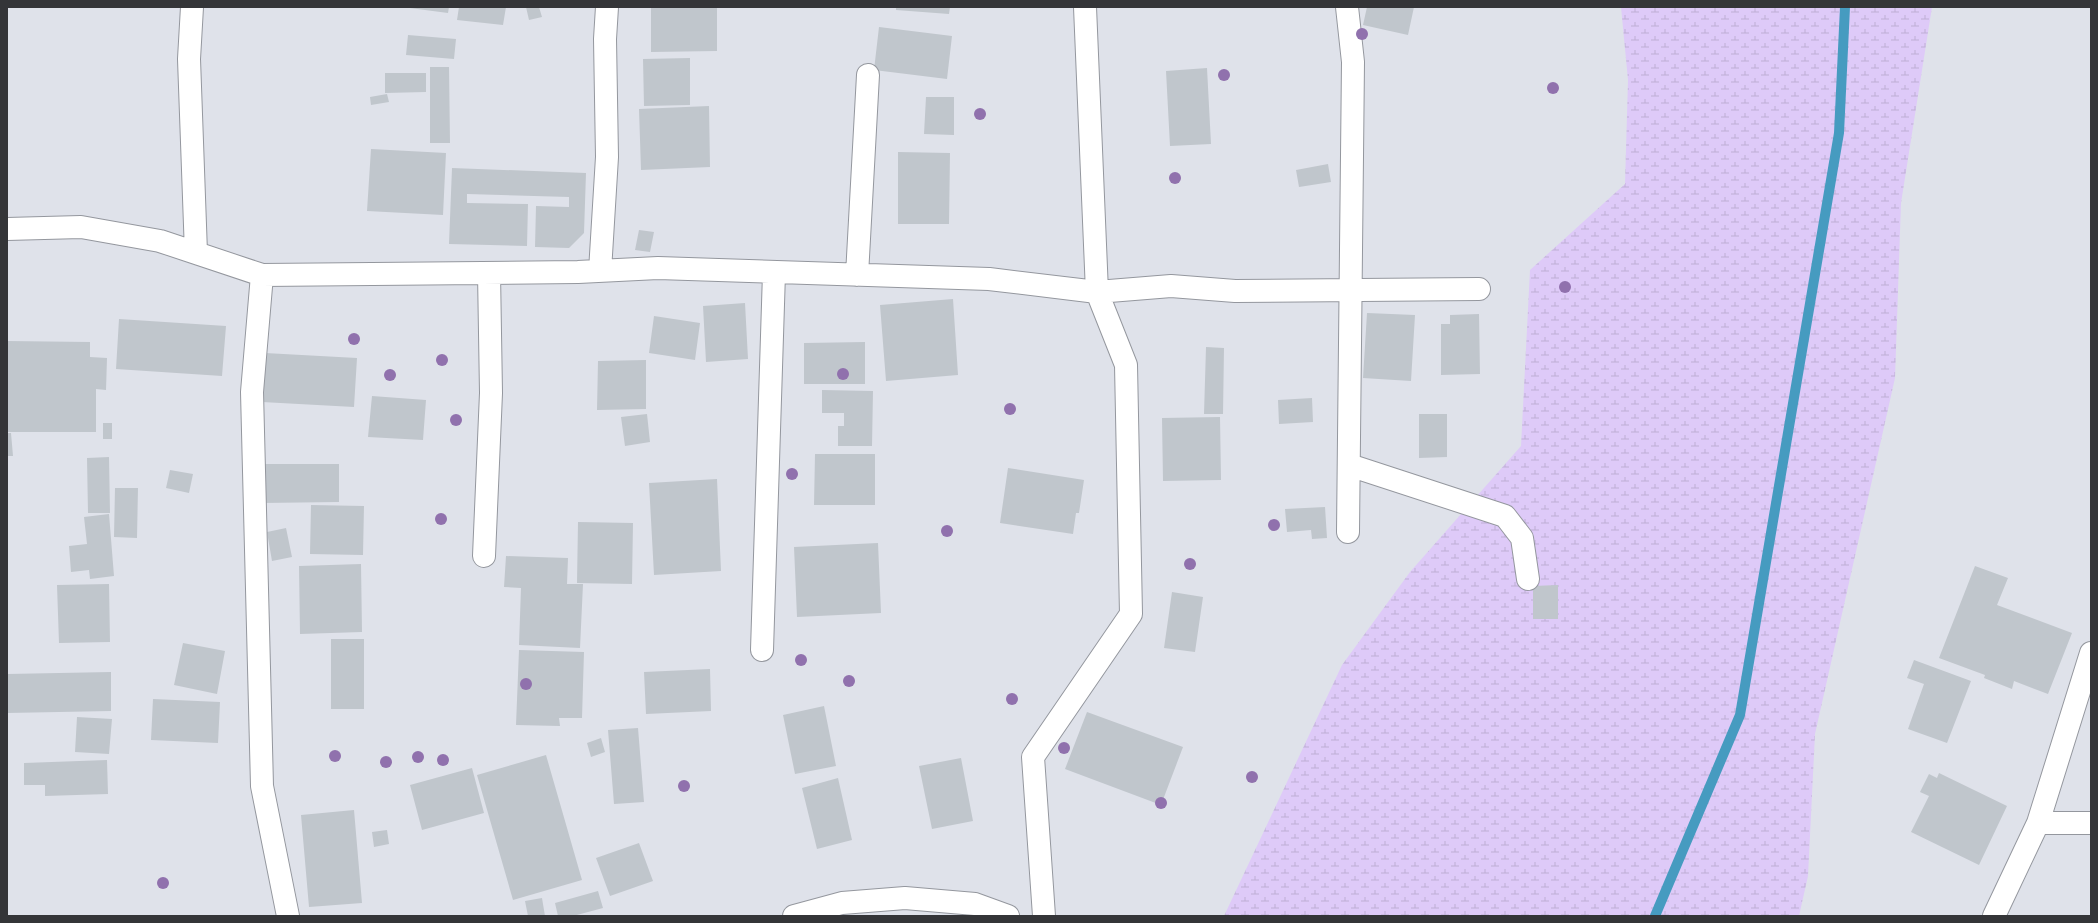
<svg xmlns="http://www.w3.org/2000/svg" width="2098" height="923" font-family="Mulish,sans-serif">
<defs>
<pattern id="wetland-marsh" width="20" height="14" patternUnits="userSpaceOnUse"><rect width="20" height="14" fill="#decaf8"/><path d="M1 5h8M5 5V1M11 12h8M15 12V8" fill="none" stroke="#bfaed5"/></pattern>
</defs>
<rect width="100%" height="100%" fill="#dfe2ea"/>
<path fill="url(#wetland-marsh)" d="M1621,7H1932L1901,203L1895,378L1815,734L1808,876L1799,916H1224L1342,665L1410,572L1521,446L1530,270L1625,184L1628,80Z"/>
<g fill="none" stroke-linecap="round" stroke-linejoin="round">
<path stroke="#469bc0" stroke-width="10" d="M1655,916L1740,715L1839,133L1845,7"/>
</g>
<path fill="#c0c6cc" d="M402,7H449L448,13Z
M459,7H506L503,25L457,20Z
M526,7H539L542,17L529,20Z
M651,7H717V51L651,52Z
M896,7H950L949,14L896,10Z
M1367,7H1414L1408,35L1363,25Z
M879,27L952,36L947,79L874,70Z
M408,35L456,39L454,59L406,55Z
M690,58V105L644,106L643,59Z
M430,67H449L450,143H430Z
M1207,68L1211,144L1170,146L1166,71Z
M385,73H426V92L385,93Z
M387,94L389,102L371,105L370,97Z
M926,97H954V135L924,134Z
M709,106L710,167L641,170L639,109Z
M371,149L446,153L443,215L367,211Z
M898,152L950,153L949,224H898Z
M1328,164L1331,182L1299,187L1296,170Z
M452,168L586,173L584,233L569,248L535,247L536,206L569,207V197L467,194V203L528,204L527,246L449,244Z
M639,230L654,232L650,252L635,250Z
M953,299L958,375L886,381L880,305Z
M745,303L748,359L706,362L703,306Z
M1367,313L1415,315L1411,381L1363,378Z
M1479,314L1480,374L1441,375V324H1450V315Z
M654,316L700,323L695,360L649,353Z
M119,319L226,326L222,376L116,369Z
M7,341L90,342V357L107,358L106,390L96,389V432H7Z
M865,342V384H804V343Z
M1206,347L1224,348L1223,414H1204Z
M265,353L357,358L354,407L262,402Z
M646,360V409L597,410L598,361Z
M822,390L873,391L872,446H838V426H844V413H822Z
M372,396L426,400L423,440L368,437Z
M1312,398L1313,422L1279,424L1278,400Z
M647,414L650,442L625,446L621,417Z
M1419,414H1447V457L1419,458Z
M1220,417L1221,480L1163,481L1162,418Z
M103,423H112V439H103Z
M7,433H11L13,456H7Z
M815,454H875V505H814Z
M109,457L110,513H88L87,458Z
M261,464H339V502L262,503Z
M1008,468L1084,480L1079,513H1076L1073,534L1000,523Z
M170,470L193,474L189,493L166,488Z
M717,479L721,571L654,575L649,483Z
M115,488H138L137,538L114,537Z
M311,505L364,506L363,555L310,554Z
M1325,507L1327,538L1312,539L1311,530L1287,532L1285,509Z
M109,514L114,576L90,579L89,570L71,572L69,546L87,544L84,517Z
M578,522L633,523L632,584L577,583Z
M286,528L292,557L272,561L267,532Z
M878,543L881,613L797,617L794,547Z
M506,556L568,558L567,584H583L580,648L519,645L521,588L504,587Z
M361,564L362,632L300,634L299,566Z
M1975,566L2008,578L1997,605L2072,633L2048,694L2014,681L2012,689L1984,678L1985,675L1939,658Z
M109,584L110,642L59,643L57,585Z
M1558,585V619H1533V586Z
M1172,592L1203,597L1195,652L1164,648Z
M331,639H364V709H331Z
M183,643L225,651L217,694L174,685Z
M519,650L584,652L582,718H559L560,726L516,725Z
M1914,660L1971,681L1947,743L1908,729L1924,684L1907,678Z
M710,669L711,711L646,714L644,672Z
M111,672V711L7,713V674Z
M153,699L220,702L218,743L151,740Z
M824,706L836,766L795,774L783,715Z
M1087,712L1183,747L1161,805L1065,769Z
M77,717L112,719L109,754L75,752Z
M638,728L644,802L614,804L608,730Z
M601,738L605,752L591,757L587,743Z
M546,755L582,880L513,900L477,775Z
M961,758L973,821L932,829L919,766Z
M107,760L108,794L45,796V785H24V763Z
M472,768L484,813L422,830L410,785Z
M1939,773L2007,806L1979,865L1911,832L1929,796L1920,792L1929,774L1937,778Z
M838,778L852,840L817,849L802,788Z
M354,810L362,903L309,907L301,815Z
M387,830L389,844L374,847L372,832Z
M639,843L653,881L610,896L596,858Z
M598,891L603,908L573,916H558L555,903Z
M542,898L545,916H528L525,901Z"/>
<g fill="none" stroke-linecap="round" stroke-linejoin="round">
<g stroke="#94979e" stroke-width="24">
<path id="minor" d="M192,7L189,59L196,253
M1347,7L1353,62L1348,532
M7,229L81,227L160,241L262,275L578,272L658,268L989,279L1097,292L1171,286L1235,291L1479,289
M600,271L607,157L605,39L607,7
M262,275L252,392L262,786L288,916
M857,275L868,75
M1349,465L1505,516L1522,538L1528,579
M484,556L491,393L489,273
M762,650L774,273
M2038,823H2091
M794,916L842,903L905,898L975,904L1008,916
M1044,916L1033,757L1131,614L1126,365L1097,292L1085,7
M1994,916L2038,823L2091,653"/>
</g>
<use href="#minor" stroke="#fff" stroke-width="22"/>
</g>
<g fill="#9071ad">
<circle cx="1362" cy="34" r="6"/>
<circle cx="1224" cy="75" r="6"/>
<circle cx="1553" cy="88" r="6"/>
<circle cx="980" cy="114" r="6"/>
<circle cx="1175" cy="178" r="6"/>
<circle cx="1565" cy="287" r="6"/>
<circle cx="354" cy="339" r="6"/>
<circle cx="442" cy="360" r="6"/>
<circle cx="843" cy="374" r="6"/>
<circle cx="390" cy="375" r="6"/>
<circle cx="1010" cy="409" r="6"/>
<circle cx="456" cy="420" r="6"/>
<circle cx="792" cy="474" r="6"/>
<circle cx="441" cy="519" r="6"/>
<circle cx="1274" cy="525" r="6"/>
<circle cx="947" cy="531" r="6"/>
<circle cx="1190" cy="564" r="6"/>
<circle cx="801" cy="660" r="6"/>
<circle cx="849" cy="681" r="6"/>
<circle cx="526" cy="684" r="6"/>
<circle cx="1012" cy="699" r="6"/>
<circle cx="1064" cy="748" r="6"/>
<circle cx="335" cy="756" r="6"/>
<circle cx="418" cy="757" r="6"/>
<circle cx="443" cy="760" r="6"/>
<circle cx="386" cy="762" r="6"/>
<circle cx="1252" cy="777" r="6"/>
<circle cx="684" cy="786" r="6"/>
<circle cx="1161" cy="803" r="6"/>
<circle cx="163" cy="883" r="6"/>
</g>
<rect width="2098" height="923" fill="none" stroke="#343538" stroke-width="16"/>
</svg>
